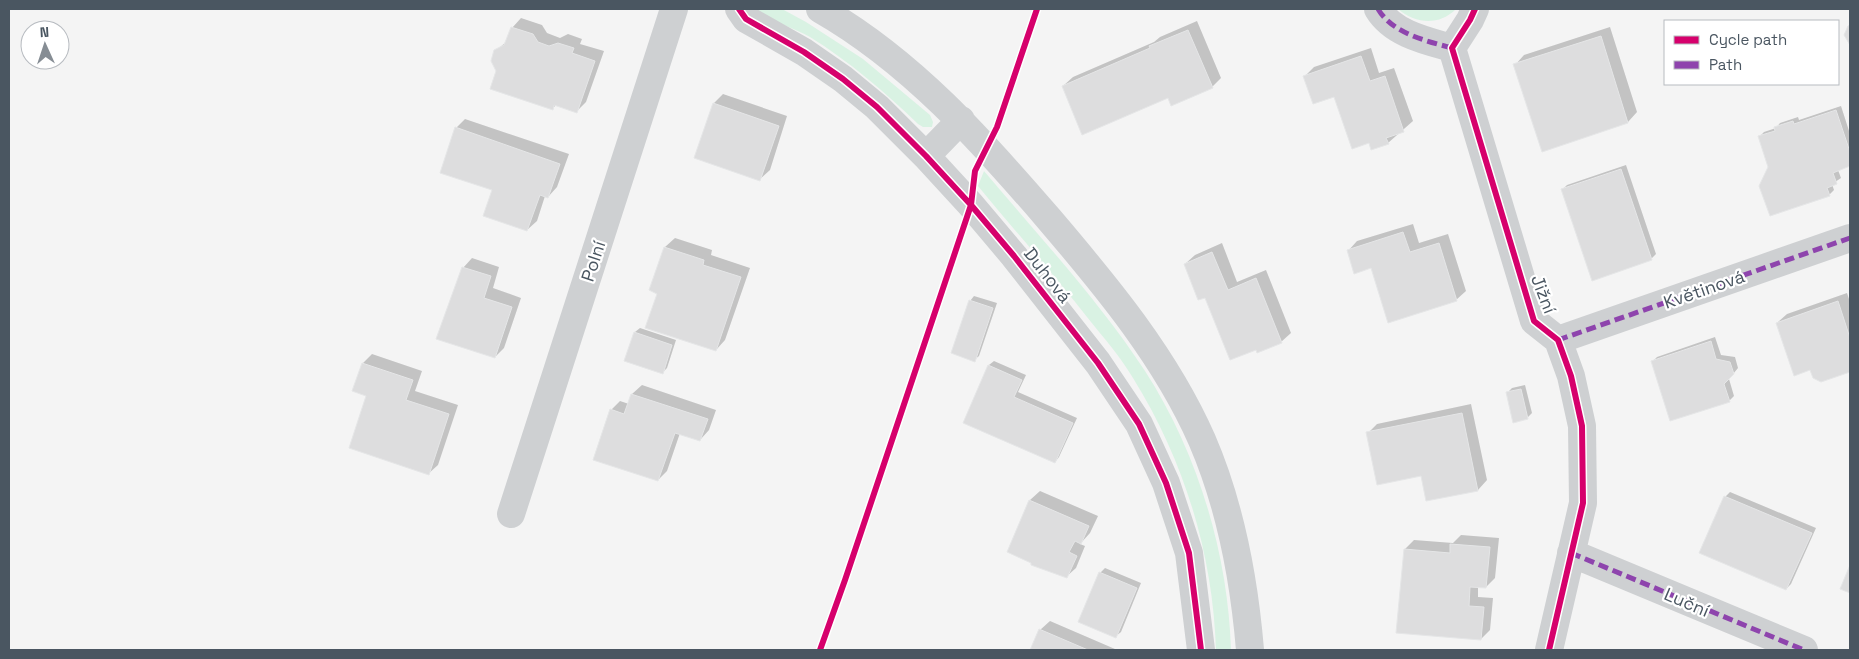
<svg xmlns="http://www.w3.org/2000/svg" width="1859" height="659" font-family="'Space Grotesk',sans-serif">
<rect width="100%" height="100%" fill="#f4f4f4"/>
<path fill="#d9f2e3" d="M755,9H782L806,22L863,59L930,115L933,122L932,127H923L918,124C885,92 850,62 810,37C793,27 770,22 755,9Z
M1398,9H1456C1439,26 1416,24 1398,9Z
M984,171C1038,235 1100,302 1145,371C1198,453 1228,554 1231,650H1216C1213,554 1184,460 1133,378C1120,356 1103,337 1087,317C1052,272 1014,230 978,186Z"/>
<path fill="#0003" d="M521,18L542,25L547,33L560,38L568,34L582,39L580,44L604,51L586,102L577,111L557,104L552,109L497,71L496,51L508,40L512,28Z
M1197,21L1221,78L1212,87L1169,97L1063,86L1073,77L1154,42L1160,37Z
M1610,27L1637,112L1628,122L1542,150L1515,65L1524,55Z
M1371,48L1379,73L1394,68L1413,121L1388,143L1370,142L1335,95L1305,76L1314,67Z
M723,94L787,116L770,170L760,179L696,157L714,103Z
M1841,106L1850,134V165L1838,170L1841,178L1832,184L1834,190L1829,195L1769,167L1759,137L1764,132L1776,128L1780,123L1798,117L1799,120Z
M465,119L569,154L557,187L548,197L545,196L537,221L527,230L493,189L456,128Z
M1626,165L1656,254L1651,259L1563,189L1567,185Z
M1413,224L1419,243L1448,234L1466,291L1456,300L1372,266L1348,251L1357,241Z
M675,238L712,250L711,255L750,268L725,340L716,350L658,293L651,290L665,247Z
M1222,243L1237,282L1266,270L1291,333L1281,342L1205,296L1185,264L1195,255Z
M472,258L499,267L493,288L521,298L504,348L495,357L463,268Z
M1847,293L1850,302V371L1821,381L1777,323L1787,314Z
M974,296L997,303L979,356L974,360L970,301Z
M640,328L676,340L667,368L662,373L635,332Z
M1715,337L1721,355L1735,357L1738,368L1729,379L1734,396L1729,401L1652,362L1657,357Z
M372,354L422,371L415,391L458,405L438,465L428,474L368,395L354,390L363,363Z
M994,361L1026,375L1018,392L1077,418L1059,457L1055,462L964,422L989,365Z
M642,385L716,410L709,430L700,440L680,433L667,471L658,480L611,410L620,401L629,404L632,394Z
M1525,385L1532,413L1527,418L1507,393L1512,388Z
M1471,404L1487,480L1478,490L1427,500L1422,474L1368,433L1377,424Z
M1040,491L1098,516L1090,533L1080,544L1085,546L1076,568L1066,577L1008,552L1030,500Z
M1730,492L1816,528L1791,584L1786,589L1725,497Z
M1461,535L1499,538L1495,578L1486,587H1478V597L1493,598L1490,630L1481,639L1405,549L1414,540L1453,543Z
M1105,568L1141,583L1121,632L1116,636L1100,573Z
M1050,621L1115,649L1114,650H1031L1040,630Z"/>
<path fill="#ddddde" stroke="#e5e6e7" d="M1850,25V45L1844,35L1848,26Z
M511,27L533,34L538,42L549,46L558,43L574,48L572,53L595,61L577,113L554,105L553,110L490,89L496,71L491,61L494,50L504,45Z
M1188,30L1213,88L1171,106L1168,98L1082,135L1062,86L1150,48L1149,46Z
M1601,36L1628,123L1542,152L1513,64Z
M1361,56L1370,81L1385,76L1404,132L1386,138L1389,144L1371,150L1369,143L1352,149L1334,97L1313,104L1303,76Z
M713,103L779,126L760,181L694,158Z
M1836,110L1850,152V166L1833,173L1837,184L1827,188L1830,196L1770,216L1759,186L1768,167L1758,136L1775,131L1774,127L1793,121L1794,124Z
M455,127L560,164L548,198L540,195L527,231L483,216L492,190L440,173Z
M1621,169L1652,260L1592,281L1561,189Z
M1403,232L1410,252L1439,243L1457,301L1388,323L1371,268L1354,274L1347,250Z
M664,247L704,260L703,265L741,277L716,351L645,328L657,294L649,290Z
M1212,252L1228,290L1256,278L1282,343L1257,353L1256,350L1230,360L1205,298L1198,300L1184,264Z
M462,267L491,276L484,298L512,307L495,358L436,339Z
M969,300L993,308L975,362L951,353Z
M1838,301L1850,338V372L1821,382L1813,378L1810,370L1794,376L1776,323Z
M634,332L672,345L663,374L624,361Z
M1711,341L1716,359L1730,362L1734,374L1724,384L1730,402L1670,421L1651,361Z
M362,363L413,380L406,400L449,414L429,475L349,448L366,396L352,391Z
M988,365L1022,380L1014,397L1073,423L1055,463L963,423Z
M1521,389L1528,419L1513,423L1506,392Z
M631,394L708,419L700,441L675,433L658,481L593,460L610,409L624,414Z
M1462,413L1478,491L1426,501L1421,476L1377,485L1366,432Z
M1724,496L1812,533L1786,590L1699,553Z
M1029,500L1089,526L1081,544L1075,541L1069,552L1077,556L1067,578L1031,565V563L1007,552Z
M1450,544L1490,547L1486,588L1470,587L1469,606L1484,607L1481,640L1396,633L1404,549L1450,553Z
M1850,565V593L1840,589Z
M1099,572L1137,588L1116,638L1078,622Z
M1039,629L1088,650H1030Z"/>
<g fill="none" stroke-linecap="round" stroke-linejoin="round">
<path stroke="#ced0d2" stroke-width="28" d="M739,9L746,19L804,52L843,79L877,107L926,156L971,205L1014,256L1098,363L1139,424L1166,483L1189,553L1201,650
M820,9C911,61 981,140 1049,219C1107,287 1166,358 1202,440C1231,507 1244,578 1250,650
M1378,9C1393,34 1427,41 1452,48
M1475,9L1470,20L1452,48L1534,321L1558,340L1571,376L1582,426L1583,503L1549,650
M926,156L961,120
M1558,340L1850,238
M511,514L674,9
M1571,553L1804,650"/>
<path stroke="#8e44ad" stroke-width="5" stroke-dasharray="10 5" stroke-linecap="butt" d="M1378,9C1393,34 1427,41 1452,48
M1558,340L1850,238
M1571,553L1804,650"/>
<g stroke="#fff" stroke-width="9">
<path id="cycleway" d="M739,9L746,19L804,52L843,79L877,107L926,156L971,205L1014,256L1098,363L1139,424L1166,483L1189,553L1201,650
M1475,9L1470,20L1452,48L1534,321L1558,340L1571,376L1582,426L1583,503L1549,650
M820,650L845,580L971,205L975,171L997,127L1037,9"/>
</g>
<use href="#cycleway" stroke="#d6006c" stroke-width="6"/>
</g>
<g text-anchor="middle" dominant-baseline="central" stroke-width="4.5" stroke-linejoin="round" paint-order="stroke">
<g font-size="18" fill="#4a5661" stroke="#fff">
<text transform="translate(593 261) rotate(-72)">Polní</text>
<text transform="translate(1048 275) rotate(52)">Duhová</text>
<text transform="translate(1704 289) rotate(-19)">Květinová</text>
<text transform="translate(1544 294) rotate(69)">Jižní</text>
<text transform="translate(1687 602) rotate(23)">Luční</text>
</g>
</g>
<rect width="1859" height="659" fill="none" stroke="#4a5661" stroke-width="20"/>
<rect x="1664" y="20" width="175" height="65" fill="#ffffff" stroke="#b7bbc0"/>
<rect x="1674" y="36" width="25" height="8" fill="#d6006c" stroke="#b7bbc0"/>
<text x="1709" y="45" font-size="15" fill="#4a5661">Cycle path</text>
<rect x="1674" y="61" width="25" height="8" fill="#8e44ad" stroke="#b7bbc0"/>
<text x="1709" y="70" font-size="15" fill="#4a5661">Path</text>
<g transform="translate(45 45) rotate(357)"><circle r="24" fill="#ffffff" stroke="#b7bbc0"/>
<path d="M0-4L9 19L0 12L-9 19Z" fill="#868d94"/>
<text y="-8" font-size="14" font-weight="bold" text-anchor="middle" fill="#4a5661">N</text>
</g>
</svg>
